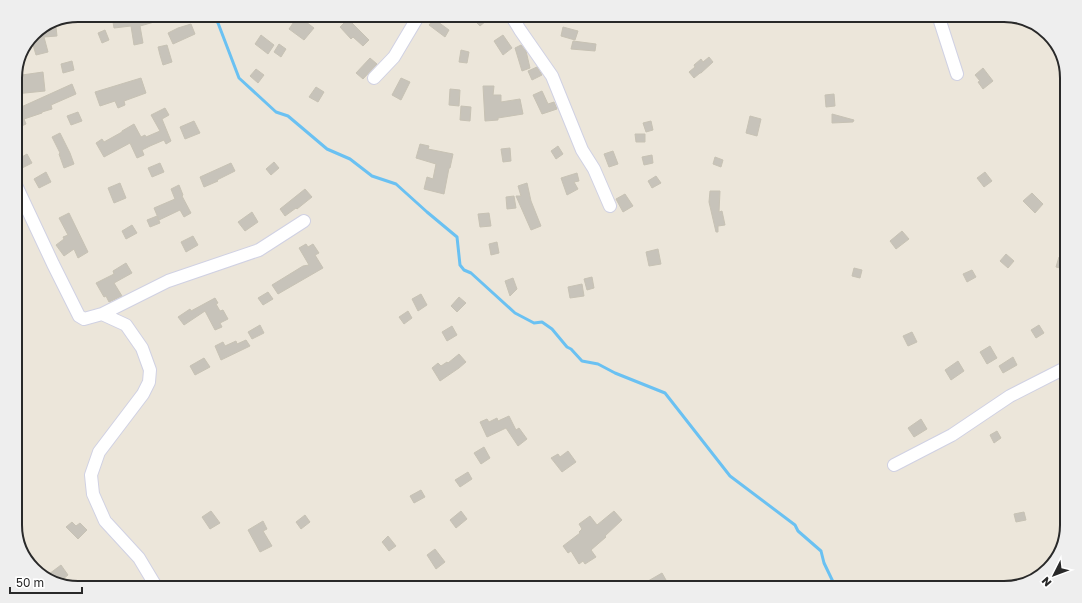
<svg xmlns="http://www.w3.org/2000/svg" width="1082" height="603" font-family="'Golos Text',sans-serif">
<rect width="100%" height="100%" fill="#ece6da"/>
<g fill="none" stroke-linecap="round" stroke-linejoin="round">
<path stroke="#6ac1f2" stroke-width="3" d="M211,15L218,23L239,78L276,112L288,116L327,149L350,159L372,176L396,184L427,212L457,237L460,265L464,270L471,273L515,313L534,323L542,322L552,329L567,347L571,349L582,361L598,364L615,373L665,393L730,476L795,525L798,531L821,551L824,563L836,588"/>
</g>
<path fill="#c7c3ba" stroke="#c7c2b4" d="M121,15H172V17L140,26L143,43L134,45L131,26L114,28L112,16Z
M481,15L486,21L480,26L475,21Z
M298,16L314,28L304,40L289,29Z
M348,19L369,40L363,46L353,37L351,39L340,27Z
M434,19L449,30L445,37L429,25Z
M191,24L195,34L173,44L168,33L178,28Z
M56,27L57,36L44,37L48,52L36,55L31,38L34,33L45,29Z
M563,27L578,31L575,40L561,36Z
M105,30L109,40L102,43L98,33Z
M261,35L274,45L268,54L255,44Z
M503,35L512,48L503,55L494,41Z
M573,41L596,44L595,51L571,49Z
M279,44L286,49L281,57L274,52Z
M167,45L172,62L163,65L160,55L158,47Z
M521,45L526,51L530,68L522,71L515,48Z
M461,50L469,52L467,63L459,62Z
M709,57L713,62L701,73H700L694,78L689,72L695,67L694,65L701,59L703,62Z
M370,58L377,64L363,79L356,73Z
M72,61L74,70L63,73L61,64Z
M537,67L542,75L532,80L528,71Z
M983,68L993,81L983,89L978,82L980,81L975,75Z
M256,69L264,75L258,83L250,76Z
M43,72L45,91L15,94V76Z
M141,78L146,93L124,101L125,105L118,108L115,101L100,106L95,92Z
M401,78L410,82L401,100L392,95Z
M72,84L76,94L51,105L52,109L42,112V113L24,119L26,124L15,129V99L19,108Z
M483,86H494L493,95H501V102L520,99L523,114L498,118V120L485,121Z
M316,87L324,92L318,102L309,97Z
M450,89L460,90L459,106L449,105Z
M542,91L548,104L554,102L557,109L542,114L533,95Z
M834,94L835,106L826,107L825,95Z
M461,106L471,107L470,121L460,120Z
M165,108L169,115L162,119L171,141L166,144L164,140L150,146L142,150L144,155L137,158L130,143L104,157L96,143L102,139L104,142L122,132V131L134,124L141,137L145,135L146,137L160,131L151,115Z
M78,112L82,121L71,125L67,116Z
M832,114L854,120L853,122L832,123Z
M750,116L761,119L757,136L746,133Z
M194,121L200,133L185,139L180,127Z
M651,121L653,130L646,132L643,123Z
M60,133L70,153L74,164L64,168L59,154L60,153L52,137Z
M635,134H645V142H636Z
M420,144L429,146L428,149L453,154L450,168H449L444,194L424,189L427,177L433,179L436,164L416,158Z
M558,146L563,154L556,159L551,151Z
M510,148L511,161L503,162L501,149Z
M613,151L618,164L609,167L604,154Z
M27,154L32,163L20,169L15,161Z
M652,155L653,163L644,165L642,157Z
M715,157L723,160L721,167L713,164Z
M274,162L279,168L271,175L266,169Z
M160,163L164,172L152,177L148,168Z
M231,163L235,171L217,180L218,181L204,187L200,177Z
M46,172L51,182L39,188L34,179Z
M985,172L992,181L984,187L977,178Z
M577,173L579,181L574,182L578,189L567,195L561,178Z
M656,176L661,183L652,188L648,181Z
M120,183L126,198L114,203L108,188Z
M527,183L531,201L541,226L531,230L516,196H521L518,186Z
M179,185L183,195L182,196L191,213L184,217L180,210L159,220L154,208L175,199L171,189Z
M305,189L312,197L297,209L296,208L285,216L280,209Z
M710,191H720L719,212L722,211L725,225L718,226V232H716L709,202Z
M1032,193L1043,204L1035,213L1023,201Z
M625,194L633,206L623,212L616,199Z
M514,196L516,208L507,209L506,197Z
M252,212L258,222L245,231L238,222Z
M69,213L88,252L78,258L74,249L64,256L56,245L64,239L63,237L68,235L59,218Z
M489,213L491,226L480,227L478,214Z
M157,216L160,223L150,227L147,220Z
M132,225L137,233L126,239L122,231Z
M902,231L909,239L896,249L890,241Z
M193,236L198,245L186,252L181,242Z
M497,242L499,253L491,255L489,244Z
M306,244L308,247L313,244L319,253L315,255L323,268L278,294L272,285L303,266L309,265L299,248Z
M658,249L661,264L649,266L646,252Z
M1006,254L1014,261L1008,268L1000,261Z
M1059,257L1067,259L1064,269L1056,267Z
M126,263L132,273L114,283L122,296L109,302L106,296L104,297L96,283L114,274L113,271Z
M854,268L862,270L860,278L852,276Z
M972,270L976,277L967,282L963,274Z
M592,277L594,288L587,290L584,279Z
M513,278L517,289L510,296L505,281Z
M582,284L584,296L570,298L568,287Z
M268,292L273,299L263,305L258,298Z
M421,294L427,305L418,311L412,299Z
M459,297L466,303L457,312L451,306Z
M215,298L218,303L216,304L220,311L223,310L228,319L220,323L222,327L215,330L205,311L184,325L178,317L190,309L191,311Z
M408,311L412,318L404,324L399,317Z
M260,325L264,333L252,339L248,332Z
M1039,325L1044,333L1036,338L1031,330Z
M452,326L457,335L447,341L442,332Z
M912,332L917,342L908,346L903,336Z
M246,340L250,346L221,360L215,346L223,342L225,346L236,341L237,344Z
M990,346L997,358L987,364L980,352Z
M459,354L466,362L459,368L440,381L432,368L438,363L441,366L447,362L448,363Z
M1013,357L1017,365L1003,373L999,366Z
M204,358L210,367L195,375L190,366Z
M958,361L964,371L951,380L945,370Z
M509,416L516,430L519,428L527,439L518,446L506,428L487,437L480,422L487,419L489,422L497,418L498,421Z
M921,419L927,429L914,437L908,428Z
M997,431L1001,438L994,443L990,435Z
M484,447L490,458L481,464L474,453Z
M568,451L576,462L562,472L551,458L558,454L560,457Z
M468,472L472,479L460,487L455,480Z
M421,490L425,497L414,503L410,496Z
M211,511L220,523L210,529L202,517Z
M461,511L467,519L456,528L450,520Z
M614,511L622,520L605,536L606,537L591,550L596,557L585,564L583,561L579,564L571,551L568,553L563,546L580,533L579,532L582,529L579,524L590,516L597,525Z
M1024,512L1026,520L1016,522L1014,514Z
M305,515L310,522L301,529L296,522Z
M263,521L267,529L263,531L272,546L260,552L248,530Z
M72,522L76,526L80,523L87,530L78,539L66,527Z
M388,536L396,546L389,551L382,542Z
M435,549L445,562L436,569L427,555Z
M61,565L68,575L58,583L55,582L49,574Z
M662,573L666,580L653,588H636Z"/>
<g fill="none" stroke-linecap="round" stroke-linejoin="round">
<g stroke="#d0d1e3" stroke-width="14">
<path id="minor" d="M511,15L520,30L552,76L582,150L594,169L610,206
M938,15L957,74
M374,78L394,57L419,15
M15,183L53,264L79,316L84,319L102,314L126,325L142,348L150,370L149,382L143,394L99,452L91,475L93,494L105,521L139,558L157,588
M102,314L168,281L259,250L304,221
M894,465L952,435L1010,396L1067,367"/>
</g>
<use href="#minor" stroke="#fff" stroke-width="12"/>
</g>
<path d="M0 0H1082V603H0ZM78 22H1004A56 56 0 0 1 1060 78V525A56 56 0 0 1 1004 581H78A56 56 0 0 1 22 525V78A56 56 0 0 1 78 22Z" fill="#eee" fill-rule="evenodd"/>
<path fill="none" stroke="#292929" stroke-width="2" d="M78 22H1004A56 56 0 0 1 1060 78V525A56 56 0 0 1 1004 581H78A56 56 0 0 1 22 525V78A56 56 0 0 1 78 22Z"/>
<g transform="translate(1054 575) rotate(228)" stroke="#ffffff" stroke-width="3" paint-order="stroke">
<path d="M0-3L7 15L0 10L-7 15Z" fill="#292929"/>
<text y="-6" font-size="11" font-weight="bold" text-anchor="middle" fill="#292929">N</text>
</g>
<path d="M10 587v6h72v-6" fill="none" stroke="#292929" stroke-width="2"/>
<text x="16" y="587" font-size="12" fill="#292929" stroke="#ffffff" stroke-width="3" paint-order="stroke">50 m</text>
</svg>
